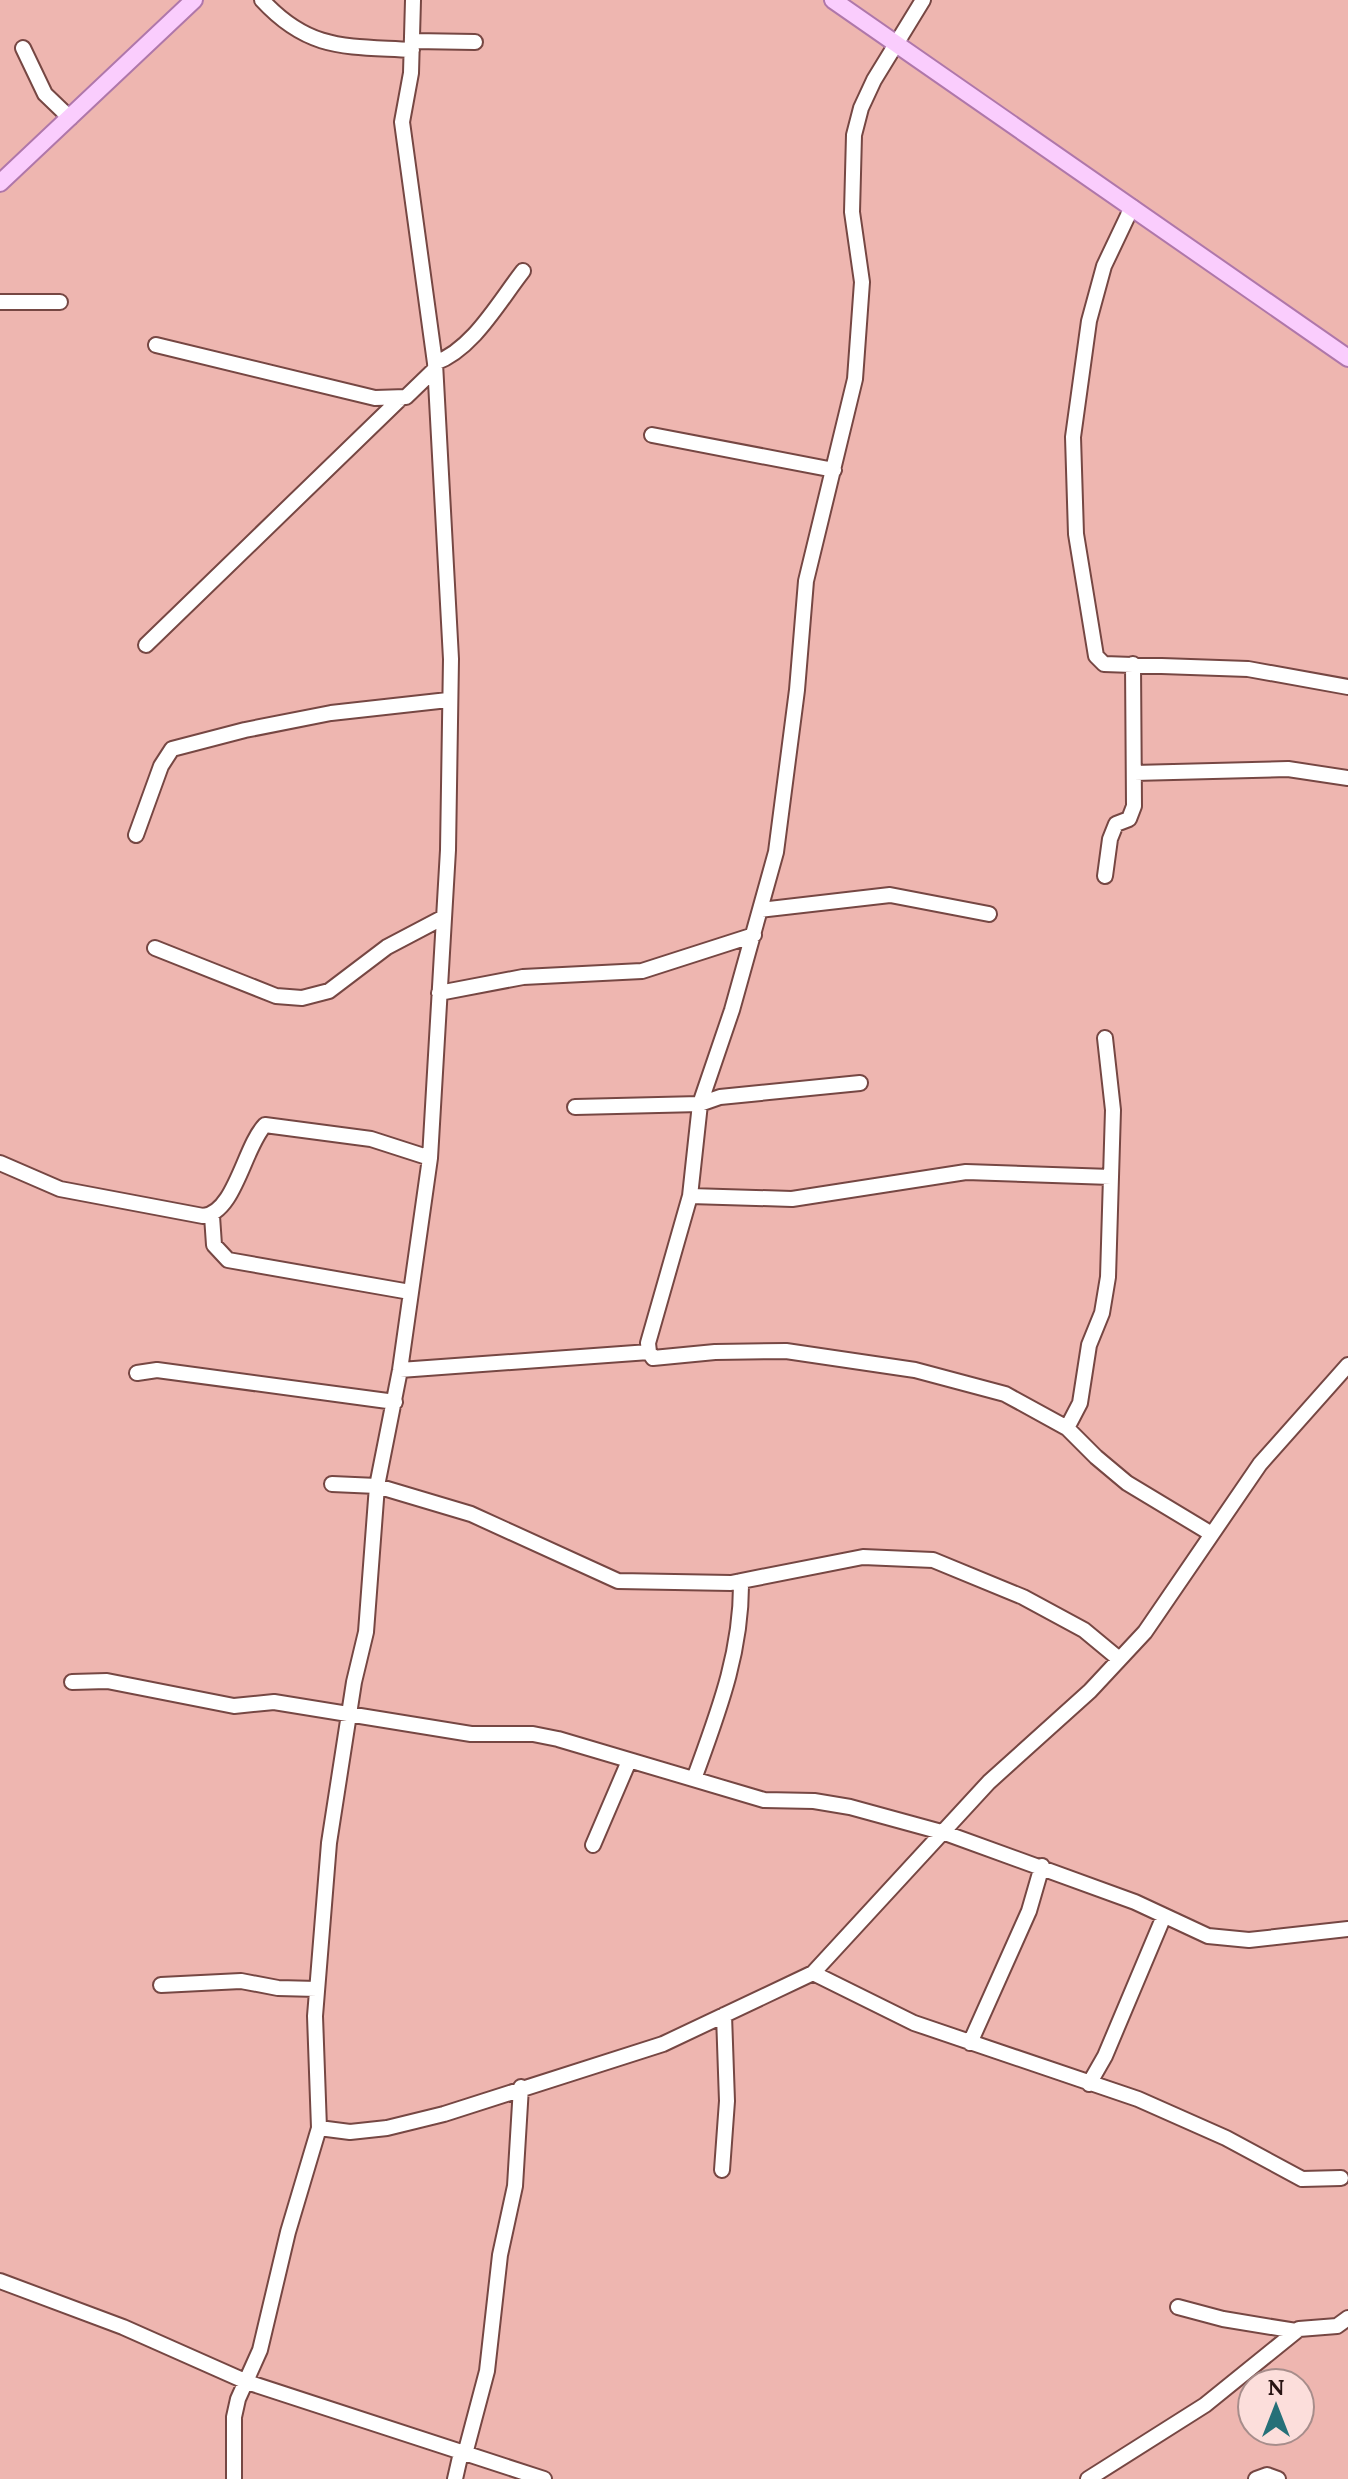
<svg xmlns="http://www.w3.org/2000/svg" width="1348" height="2479" font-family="Lora,serif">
<rect width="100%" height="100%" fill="#eeb6b0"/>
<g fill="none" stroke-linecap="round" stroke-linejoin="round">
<g stroke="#764743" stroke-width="18">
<path id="minor" d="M262,0C310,52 348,46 412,50
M413,41L475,42
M23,48L45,94L70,118
M1132,207L1104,266L1089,321L1073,437L1076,534L1096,656L1104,664L1248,669L1348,687
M0,302H60
M156,345L375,398L406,397L435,369
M435,363C473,349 498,303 523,271
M652,435L834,470
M146,645L400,399
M1134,773L1288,769L1348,778
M136,835L161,766L172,749L245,730L331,713L448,700
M1105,876L1110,839L1116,824L1129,819L1134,806L1133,664
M760,910L890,895L989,914
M155,948L276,996L302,998L329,991L387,947L444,917
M439,993L523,977L642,971L754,935
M575,1107L700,1104L720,1097L860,1083
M0,1163L60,1189L203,1216C235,1213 244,1147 265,1125L371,1139L430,1158
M690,1196L792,1199L966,1172L1111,1177
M212,1216L214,1245L228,1260L410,1292
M649,1352L648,1343L690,1196L700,1104L732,1010L776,852L797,690L806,581L855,379L862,282L852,212L854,135L861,108L874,80L923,0
M400,1370L649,1352L653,1358L715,1352L786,1351L915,1370L1005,1394L1067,1428L1096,1457L1127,1483L1210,1533
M137,1373L157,1370L395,1402
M1067,1428L1080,1403L1089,1345L1102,1313L1108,1277L1113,1110L1105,1038
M332,1484L377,1486L471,1514L618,1581L731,1583L863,1557L933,1560L1023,1597L1084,1630L1119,1659
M72,1682L107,1681L234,1706L274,1702L471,1734H533L558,1739L764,1800L814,1801L850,1807L945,1833L1135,1902L1208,1936L1249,1940L1348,1929
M694,1779C718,1713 742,1652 741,1581
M593,1845L629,1761
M813,1973L914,2023L1138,2099L1226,2138L1302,2179L1341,2178
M161,1985L241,1981L278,1988L317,1989
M970,2043L1029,1911L1042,1866
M1089,2084L1105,2056L1164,1916
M319,2128L350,2132L387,2128L444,2114L663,2044L813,1973L989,1782L1090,1691L1145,1632L1260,1464L1348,1365
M722,2170L727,2101L724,2015
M0,2281L123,2327L247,2382L544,2479
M1178,2307L1223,2319L1296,2331
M234,2479V2417L238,2399L260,2350L288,2232L319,2128L315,2016L329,1843L354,1682L366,1632L377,1486L400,1370L430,1158L448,850L451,659L435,363L402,122L411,73L413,0
M455,2479L460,2457L465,2454L487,2371L500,2255L515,2186L521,2087
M1088,2479L1205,2405L1299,2329L1337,2326L1348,2318
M1256,2479L1267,2475L1278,2479"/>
</g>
<g stroke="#af77aa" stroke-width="20">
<path id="major" d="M833,0L1348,358
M0,183L194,0"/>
</g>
<use href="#minor" stroke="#fff" stroke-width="14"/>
<use href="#major" stroke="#facdfd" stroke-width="16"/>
</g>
<g transform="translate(1276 2407)"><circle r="38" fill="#fcdedb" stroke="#a78d8b" stroke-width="2"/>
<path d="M0-6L14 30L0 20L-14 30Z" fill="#267078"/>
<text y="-12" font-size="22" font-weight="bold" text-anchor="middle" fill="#281413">N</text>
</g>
</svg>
